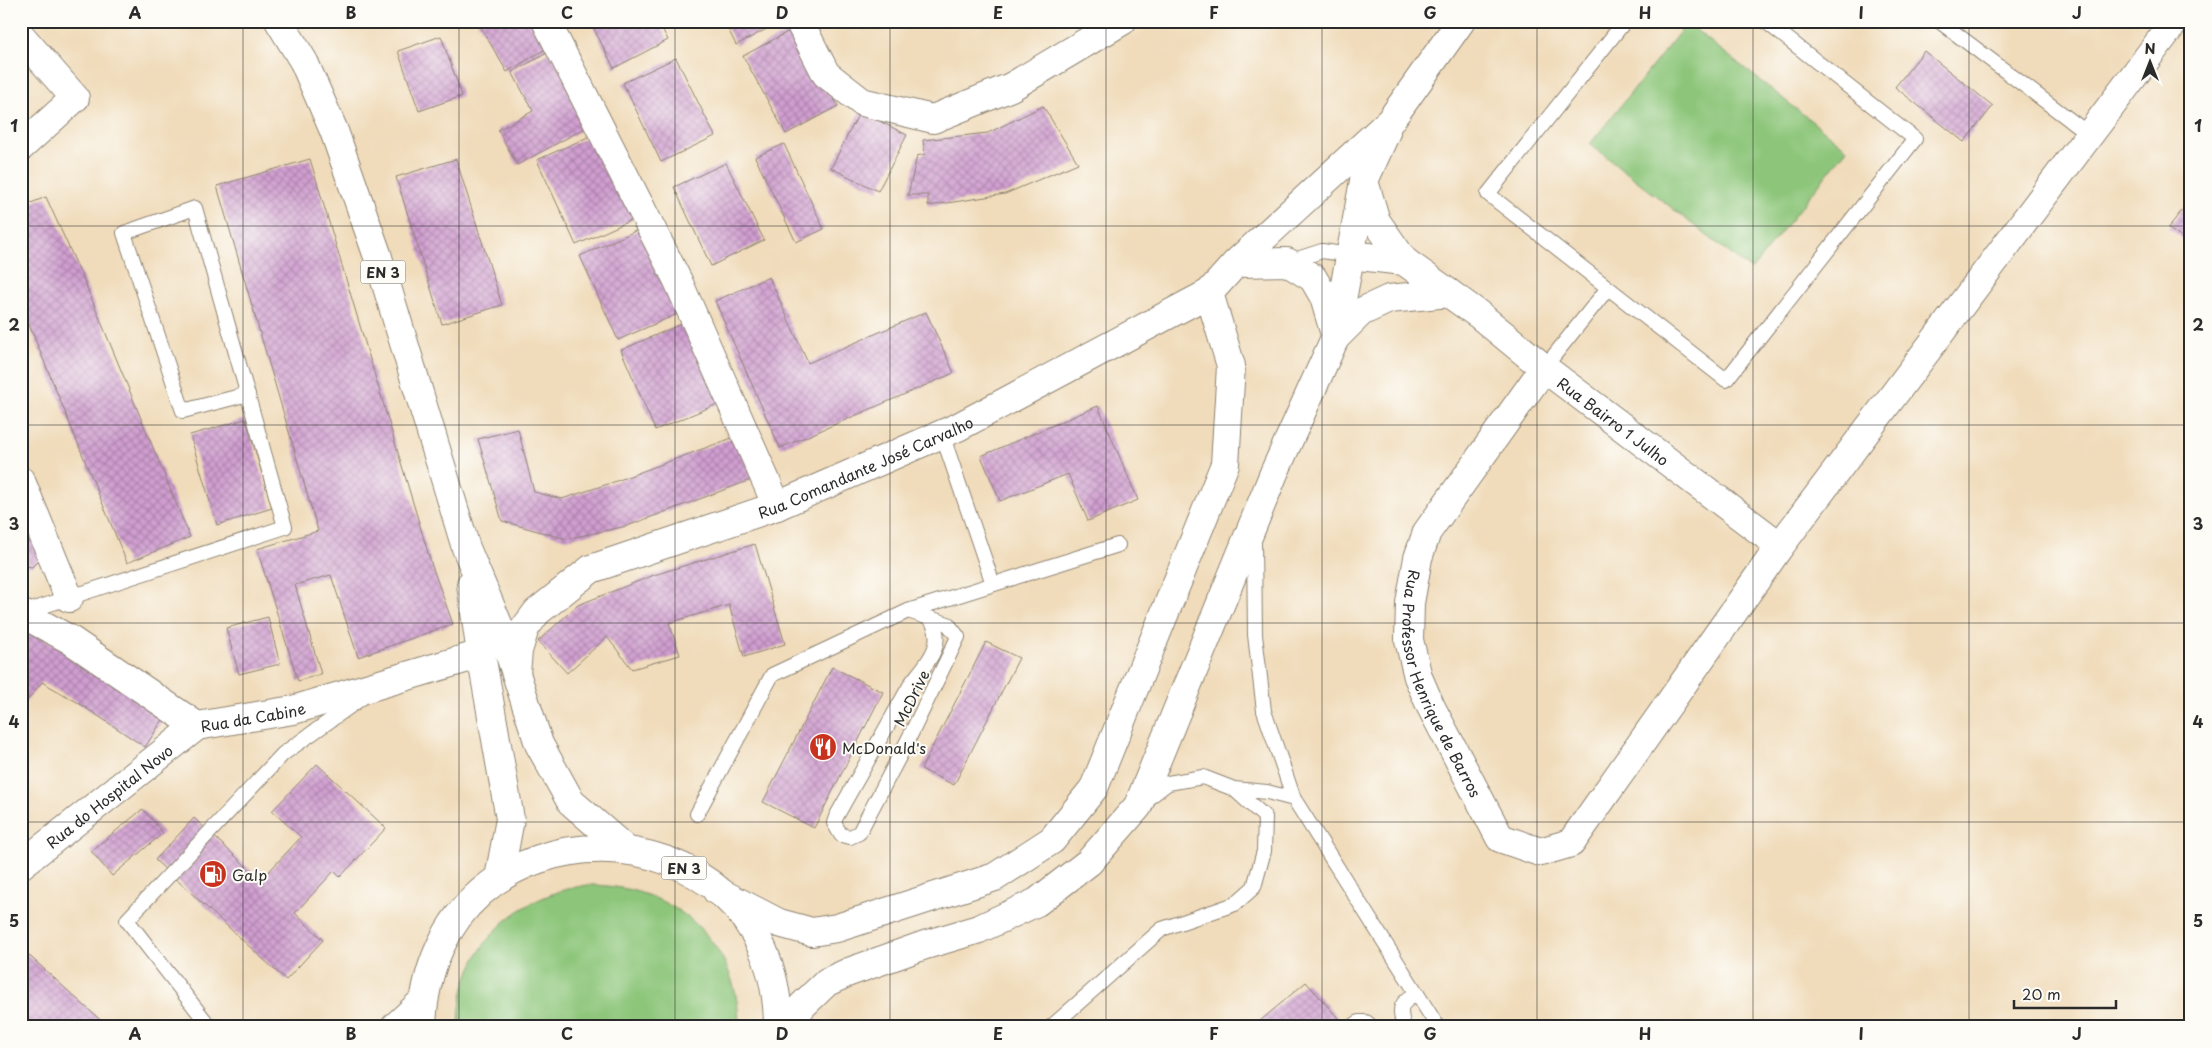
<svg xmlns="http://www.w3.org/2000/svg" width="2212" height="1048" font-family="'Playpen Sans',sans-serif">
<defs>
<pattern id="building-cross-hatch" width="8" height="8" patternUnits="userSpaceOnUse" patternTransform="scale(1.25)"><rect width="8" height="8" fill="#d09ed0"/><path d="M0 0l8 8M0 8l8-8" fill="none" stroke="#a981a9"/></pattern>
</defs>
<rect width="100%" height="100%" fill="#fdfcf7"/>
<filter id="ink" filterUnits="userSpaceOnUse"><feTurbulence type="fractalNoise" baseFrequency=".02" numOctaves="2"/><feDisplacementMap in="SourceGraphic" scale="10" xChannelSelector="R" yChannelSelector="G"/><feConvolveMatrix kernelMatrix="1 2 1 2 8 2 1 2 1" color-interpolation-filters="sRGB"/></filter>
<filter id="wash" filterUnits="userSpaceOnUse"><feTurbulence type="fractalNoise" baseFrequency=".0096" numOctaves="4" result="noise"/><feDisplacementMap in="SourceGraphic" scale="20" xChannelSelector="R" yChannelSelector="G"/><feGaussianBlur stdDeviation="1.12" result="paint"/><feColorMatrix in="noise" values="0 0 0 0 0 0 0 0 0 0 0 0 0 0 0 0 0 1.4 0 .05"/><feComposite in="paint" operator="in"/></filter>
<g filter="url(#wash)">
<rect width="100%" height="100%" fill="#f0dbba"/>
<path fill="#8dc67a" stroke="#5c7852" d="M1687,23L1847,149L1751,270L1590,144Z
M588,885C671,885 739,939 739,1027H459C459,949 513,896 588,885Z"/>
<g id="blocks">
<path fill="url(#building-cross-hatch)" d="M477,21H534L549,47L507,72Z
M590,21H658L668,40L614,68Z
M724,21H782L736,45Z
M795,28L838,106L786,134L743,56Z
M441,36L462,96L419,111L398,51Z
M551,51L591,125L517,165L498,130L533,111L512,72Z
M1924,51L1993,106L1964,142L1895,87Z
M676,58L715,136L661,162L623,83Z
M1043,106L1078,163L1005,194L928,206V195H908L917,156L925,154L923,140L988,133Z
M860,111L907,135L878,191L831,168Z
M599,132L638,217L576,245L537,160Z
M784,144L824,229L796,242L755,157Z
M310,159L432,566L453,624L358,657L331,575L295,585L321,674L298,681L257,549L318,531L217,186Z
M456,159L502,305L442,324L396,177Z
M726,163L764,240L711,266L674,187Z
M46,197L85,283L190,537L127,563L21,305V207Z
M2191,199V245L2168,228Z
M644,227L682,312L618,340L580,256Z
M769,277L808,363L926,312L954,373L780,448L715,301Z
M686,322L720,403L655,430L621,350Z
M1098,406L1138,500L1088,521L1068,474L1000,501L981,456Z
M246,419L272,508L217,525L190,435Z
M518,429L534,492L562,499L611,483L740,435L756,478L627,526L566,539L502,521L478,439Z
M21,510L43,556L32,567L21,565Z
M755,544L785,644L744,657L729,605L669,623L680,655L632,669L607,637L567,673L538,641L578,605L654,575Z
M268,617L280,664L239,674L226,628Z
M21,626L63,649L166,715L145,747L77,702L42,682L21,708Z
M986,642L1019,658L954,785L921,769Z
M832,667L883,692L814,828L763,802Z
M317,764L386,828L340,877L334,871L295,913L323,940L286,980L155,860L194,818L261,880L301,837L272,811Z
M143,809L163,833L112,876L91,851Z
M23,950L108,1027H24L21,1024Z
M1306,982L1346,1027H1253Z"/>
</g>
</g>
<g filter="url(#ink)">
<use href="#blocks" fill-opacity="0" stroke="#8e8372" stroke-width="1"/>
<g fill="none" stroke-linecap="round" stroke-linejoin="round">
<g stroke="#8e8372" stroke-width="16">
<path id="lane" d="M1625,21L1488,194L1726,380L1915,139L1765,21
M1939,21L2090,135
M1288,262L1322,251L1350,255
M1544,368L1608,288
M942,434L993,584
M1254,540L1255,635L1264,711L1294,799L1438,1027
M908,611L948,624L958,637L909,738L859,833L850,837L841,835L834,823L836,817L912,682C928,662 947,643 930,618
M22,613L285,527L195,208L124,233L183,411L248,394
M1234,789L1267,792L1294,799
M697,814L772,675L908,611L1118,545
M210,1027L127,920L283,754L363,697
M1051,1027L1162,929L1235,904L1254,887L1264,851L1265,817L1234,789L1203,777L1168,783L1146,800
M1352,1027L1359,1022H1366L1372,1027
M1404,1027C1398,1006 1400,1004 1417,993"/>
</g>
<g stroke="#8e8372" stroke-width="30">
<g id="street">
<path d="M546,21L678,281L777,506"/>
<path d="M799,21L826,74L862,102L933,119L1011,87L1122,21"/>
<path d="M21,36L75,98L21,147"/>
<path d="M1364,181L1376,221L1404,261"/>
<path id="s1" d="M1350,255L1404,261L1478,314L1544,368L1780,546"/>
<path d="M1335,338L1361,312L1389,299L1449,293"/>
<path id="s2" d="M1544,368L1427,532L1418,558L1410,603L1409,640L1418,677L1431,707L1500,838L1540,852L1571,843L1780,546L2175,21"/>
<path d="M21,481L69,598"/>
<path id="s3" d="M21,613L69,639L197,726L293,710L481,654"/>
<path id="s4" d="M516,673L518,651L525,628L537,612L591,569L777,506L958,427L1209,293"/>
<path id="s5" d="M21,865L197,726"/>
<path d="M395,1027L424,1000"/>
</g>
</g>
<g stroke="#8e8372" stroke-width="30">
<path id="secondary" d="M1236,263L1287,262L1313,278L1324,297L1334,331
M717,891L779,923L812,932L837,928L995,877L1052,840L1094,788L1225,464L1231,366L1209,293L1236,263L1390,121L1461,21
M787,1027L802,1006L827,982L849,972L925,945L979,929L1037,902L1089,862L1138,806L1274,473L1335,338L1364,181L1386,132"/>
</g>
<g stroke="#8e8372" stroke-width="30">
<path id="primary" d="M279,21L304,62L334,131L377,254L466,548L506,643L539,744L571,802L624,848
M471,584L481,654L510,819L499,878
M422,1027C430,785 778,794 778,1027"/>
</g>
<use href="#lane" stroke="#fff" stroke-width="14"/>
<use href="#street" stroke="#fff" stroke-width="28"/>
<use href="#secondary" stroke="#fff" stroke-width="28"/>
<use href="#primary" stroke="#fff" stroke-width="28"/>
</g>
</g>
<path fill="none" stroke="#2b2b2b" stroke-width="1" stroke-opacity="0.55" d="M243,21V1027M459,21V1027M675,21V1027M890,21V1027M1106,21V1027M1322,21V1027M1537,21V1027M1753,21V1027M1969,21V1027M21,226H2191M21,425H2191M21,623H2191M21,822H2191"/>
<defs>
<g id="restaurant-disc" transform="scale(1.4375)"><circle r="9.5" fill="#c8321e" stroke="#fdfcf7"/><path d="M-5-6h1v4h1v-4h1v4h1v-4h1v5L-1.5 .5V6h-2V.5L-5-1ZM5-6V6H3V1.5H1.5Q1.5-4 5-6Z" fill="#fff"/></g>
<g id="fuel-disc" transform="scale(1.4375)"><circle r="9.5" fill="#c8321e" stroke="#fdfcf7"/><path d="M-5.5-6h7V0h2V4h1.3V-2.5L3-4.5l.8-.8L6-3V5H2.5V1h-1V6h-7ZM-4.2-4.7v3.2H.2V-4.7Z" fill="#fff"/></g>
</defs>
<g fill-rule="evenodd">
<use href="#restaurant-disc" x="823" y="747"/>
<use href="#fuel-disc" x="213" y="874"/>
</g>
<g text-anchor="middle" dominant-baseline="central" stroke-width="4" stroke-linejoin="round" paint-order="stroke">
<g fill="#fdfcf7" stroke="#6a6a68" stroke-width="1">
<rect x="360.5" y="260.5" width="45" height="23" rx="4"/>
<rect x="661.5" y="856.5" width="45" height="23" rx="4"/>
</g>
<g font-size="14" font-weight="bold" fill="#2b2b2b">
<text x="383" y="272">EN 3</text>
<text x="684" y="868">EN 3</text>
</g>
<g font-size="15" fill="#2b2b2b" stroke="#fdfcf7">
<text stroke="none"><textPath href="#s1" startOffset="318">Rua Bairro 1 Julho</textPath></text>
<text stroke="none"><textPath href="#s4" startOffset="428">Rua Comandante José Carvalho</textPath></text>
<text stroke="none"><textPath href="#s2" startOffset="362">Rua Professor Henrique de Barros</textPath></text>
<text transform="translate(911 698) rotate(-64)">McDrive</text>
<text stroke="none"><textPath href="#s3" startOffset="266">Rua da Cabine</textPath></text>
<text stroke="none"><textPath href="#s5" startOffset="112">Rua do Hospital Novo</textPath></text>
</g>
<g font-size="15" fill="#2b2b2b" stroke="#fdfcf7" text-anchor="start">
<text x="842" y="747">McDonald's</text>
<text x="232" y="874">Galp</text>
</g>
</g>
<rect width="2212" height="1048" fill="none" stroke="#fdfcf7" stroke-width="55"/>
<g transform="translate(2150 62)" stroke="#fdfcf7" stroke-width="4" paint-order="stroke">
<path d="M0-4L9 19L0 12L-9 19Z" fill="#2b2b2b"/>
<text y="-8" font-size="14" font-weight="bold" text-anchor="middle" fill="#2b2b2b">N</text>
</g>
<path d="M2014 1000v8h102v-8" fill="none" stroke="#2b2b2b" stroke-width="2.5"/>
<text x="2022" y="1000" font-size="15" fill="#2b2b2b" stroke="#fdfcf7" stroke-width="4" paint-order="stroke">20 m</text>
<rect x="28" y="28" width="2156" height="992" fill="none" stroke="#2b2b2b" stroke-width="2"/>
<g font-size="16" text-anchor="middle" font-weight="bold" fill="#2b2b2b">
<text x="135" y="19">A</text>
<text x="351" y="19">B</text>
<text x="567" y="19">C</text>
<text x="782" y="19">D</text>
<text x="998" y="19">E</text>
<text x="1214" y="19">F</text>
<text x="1430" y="19">G</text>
<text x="1645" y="19">H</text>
<text x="1861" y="19">I</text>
<text x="2077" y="19">J</text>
<text x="14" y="132">1</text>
<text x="2198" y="132">1</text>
<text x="14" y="331">2</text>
<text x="2198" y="331">2</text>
<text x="14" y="530">3</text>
<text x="2198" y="530">3</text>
<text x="14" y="728">4</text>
<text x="2198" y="728">4</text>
<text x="14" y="927">5</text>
<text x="2198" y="927">5</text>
<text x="135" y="1040">A</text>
<text x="351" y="1040">B</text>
<text x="567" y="1040">C</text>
<text x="782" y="1040">D</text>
<text x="998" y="1040">E</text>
<text x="1214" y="1040">F</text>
<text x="1430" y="1040">G</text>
<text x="1645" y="1040">H</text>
<text x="1861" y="1040">I</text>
<text x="2077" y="1040">J</text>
</g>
</svg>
